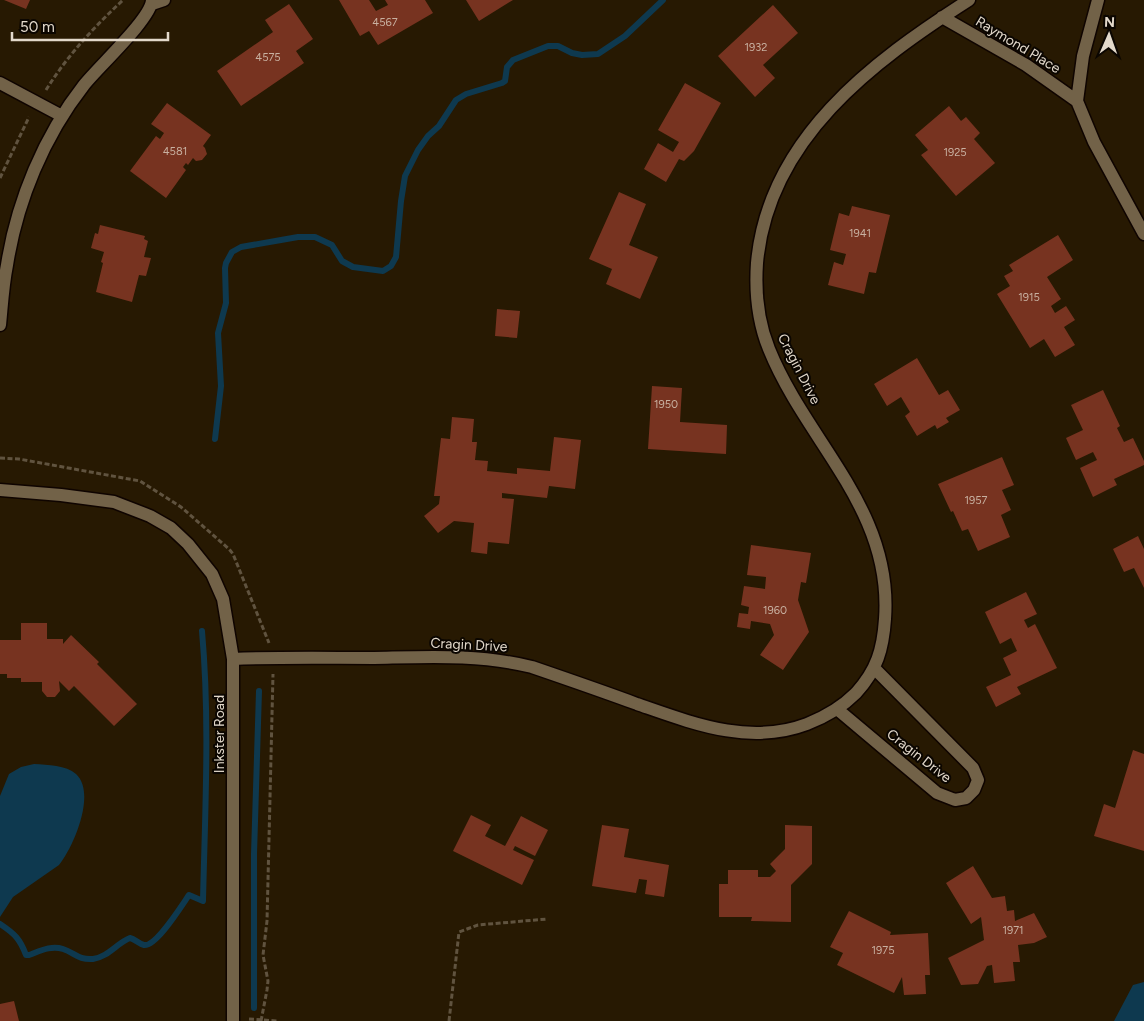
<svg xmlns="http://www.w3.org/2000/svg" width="1144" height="1021" font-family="Figtree,sans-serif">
<rect width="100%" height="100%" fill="#271902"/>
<path fill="#0e394f" d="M34,764C48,765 66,765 76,774C97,793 73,848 59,865L13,897L0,917V796L9,774L21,767Z
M1144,982V1021H1114L1133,985Z"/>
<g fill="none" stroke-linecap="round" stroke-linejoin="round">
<path stroke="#0e394f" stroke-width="6" d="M215,439L221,386L218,333L226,303L225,268L226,263L232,252L241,247L281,240L298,237H315L332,245L342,261L353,267L383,271L391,266L396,257L401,201L405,176L418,150L428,136L439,126L456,100L466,94L502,83L505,81L507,67L513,60L548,46H558L572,53L582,55L598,54L625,36L663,0
M0,924C15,934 20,939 26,955H29C40,951 51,945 63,949C75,953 78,960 93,959C108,957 117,943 130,938C135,939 139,944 144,945C156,947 182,905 189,895L203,901C205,811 210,721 202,631
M254,1008V854L259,691"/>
</g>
<path fill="#773320" d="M4,0H30L26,9Z
M339,0H369L376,11L388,5L385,0H425L433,13L378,45L369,31L360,36Z
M466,0H513L479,21Z
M289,4L313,39L296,51L304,63L241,106L217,71L273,32L265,20Z
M773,5L798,33L763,65L775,78L755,97L718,56Z
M685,83L721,103L694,151L684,161L679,159L666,182L644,169L658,143L673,152L679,142L658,130Z
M167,103L211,135L203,146L205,148L207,154L202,160L196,161L193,158L188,165L186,163L183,167L186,170L166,198L130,171L156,136L160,139L164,133L151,124Z
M949,106L961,121L966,117L980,133L974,139L995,163L956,196L921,155L928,150L915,135Z
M619,192L646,204L629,245L658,257L640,299L606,284L612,269L589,259Z
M852,206L890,215L876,273L869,272L864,294L828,285L834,262L843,265L846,254L830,250L839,213L849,216Z
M100,225L145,236L144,239L148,241L144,257L151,258L146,276L139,275L132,302L96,292L103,263L101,262L104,252L91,248L95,233L98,234Z
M1058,235L1073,260L1047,277L1061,299L1051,306L1055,313L1066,306L1075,320L1064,327L1075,345L1055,357L1044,339L1030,348L997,294L1010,286L1004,276L1013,271L1009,265Z
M497,309L520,311L517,338L495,336Z
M917,358L939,395L948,390L960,410L946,418L949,422L937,429L935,425L917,436L905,416L910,412L901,397L887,406L874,384Z
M652,386L682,388L680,422L727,425L726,454L648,449Z
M1103,390L1120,426L1117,428L1124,442L1133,438L1144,461V465L1114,479L1117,485L1093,497L1080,468L1097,460L1093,452L1076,460L1066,438L1083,430L1071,405Z
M452,417L474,419L472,442H477L475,460L488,461L487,471L517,474V468L550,471L554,437L581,440L575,489L549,486L547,498L502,493V498L514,499L509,544L488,542L487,554L471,552L474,523L454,521L438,533L424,516L439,504L440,496H434L441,438L450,439Z
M1002,457L1014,485L1002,490L1011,510L1001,515L1010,537L978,551L968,529L962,531L953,511L951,512L938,484Z
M1138,536L1144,549V588L1134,568L1124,572L1113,549Z
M751,545L811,553L806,583L801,582L798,600L809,632L783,670L760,655L774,635L770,624L751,621L750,629L737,627L739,613L748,614L749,607L741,605L744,586L765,589L766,577L747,575Z
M1026,592L1037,614L1024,620L1028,628L1035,624L1057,668L1017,687L1021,694L996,707L986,687L1011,675L1003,658L1017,651L1011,638L1000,644L985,612Z
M21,623H47V639H63V644L71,635L99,662L97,664L137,704L114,726L74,686L69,691L59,681L60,691L55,697H47L42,691V682H21V678H7V674H0V640H21Z
M1133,750L1144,754V851L1094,836L1104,804L1115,808Z
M471,815L491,825L485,836L505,846L521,816L548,830L535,856L515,846L513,850L534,860L522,885L453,851Z
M602,825L629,829L624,857L669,865L664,897L645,894L647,880L639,879L636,893L592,886Z
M785,825L812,826V864L791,885V922L751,921L752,917H719V884H728V870H758V877H770L776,871L770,864L785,849Z
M973,866L992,898L1005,896L1007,911L1014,910L1015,921L1034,913L1047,937L1034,943L1018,945L1020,962H1013L1015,981L994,983L992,965L987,966L978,984L961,985L948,958L984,940L981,917L971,924L946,883Z
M849,911L891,932L890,935L928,933L930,975H925L926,994L904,995L902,977L894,993L837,965L843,953L830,947Z
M14,1001L19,1021H0V1004Z"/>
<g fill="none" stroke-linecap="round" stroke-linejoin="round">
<g stroke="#0f0400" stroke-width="15">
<path id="minor" d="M1098,0L1083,56L1077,101L1094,142L1144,234
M152,4L164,0
M942,17L1026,65L1077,101
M0,83L62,116
M0,325C2,305 3,285 7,265C17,201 44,136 84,85C98,67 151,19 152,0
M0,490L61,495L114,502L150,516L171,528L188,544L212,574L223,599L233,659V1021
M233,659C280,657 327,658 374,658C428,657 479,654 532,667C567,679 602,691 637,704C692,723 749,746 807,724C825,717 842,707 856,693C877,670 883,649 885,619C893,509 807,443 769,349C758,322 755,292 757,263C768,139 872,62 969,0
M837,709L937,793L955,800L966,798L974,790L978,780L973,768L874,668"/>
</g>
<path stroke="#60533f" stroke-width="3" stroke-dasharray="5 2.5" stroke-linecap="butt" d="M46,90C67,56 94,27 123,0
M0,178L29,117
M0,458L19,459L140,481L181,507L229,549L233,554L269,643
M249,1019L278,1021
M261,1021L267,990L268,981L263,955L267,921L273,674
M449,1021L459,932L478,925L547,919"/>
<use href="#minor" stroke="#726248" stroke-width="12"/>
</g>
<g text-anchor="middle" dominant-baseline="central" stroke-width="4" stroke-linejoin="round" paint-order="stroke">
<g font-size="11" fill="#c8b0a0">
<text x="385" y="22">4567</text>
<text x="756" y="47">1932</text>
<text x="268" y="57">4575</text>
<text x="175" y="151">4581</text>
<text x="955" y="152">1925</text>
<text x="860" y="233">1941</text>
<text x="1029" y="297">1915</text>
<text x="666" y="404">1950</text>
<text x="976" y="500">1957</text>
<text x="775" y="610">1960</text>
<text x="1013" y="930">1971</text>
<text x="883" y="950">1975</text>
</g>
<g font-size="14" fill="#e3d9cb" stroke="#0b0601">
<text transform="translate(1018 45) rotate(31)">Raymond Place</text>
<text transform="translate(799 369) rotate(63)">Cragin Drive</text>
<text transform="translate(469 645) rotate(3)">Cragin Drive</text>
<text transform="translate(219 734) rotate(-90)">Inkster Road</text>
<text transform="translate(919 756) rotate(38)">Cragin Drive</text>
</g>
</g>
<g transform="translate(1109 35) rotate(2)" stroke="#0b0601" stroke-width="4" paint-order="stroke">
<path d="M0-4L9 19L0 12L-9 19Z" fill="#e3d9cb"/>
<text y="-8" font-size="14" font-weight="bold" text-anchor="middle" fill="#e3d9cb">N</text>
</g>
<path d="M12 32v8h156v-8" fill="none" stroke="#e3d9cb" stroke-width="2.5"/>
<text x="20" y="32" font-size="15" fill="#e3d9cb" stroke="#0b0601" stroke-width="4" paint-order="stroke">50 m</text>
</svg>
